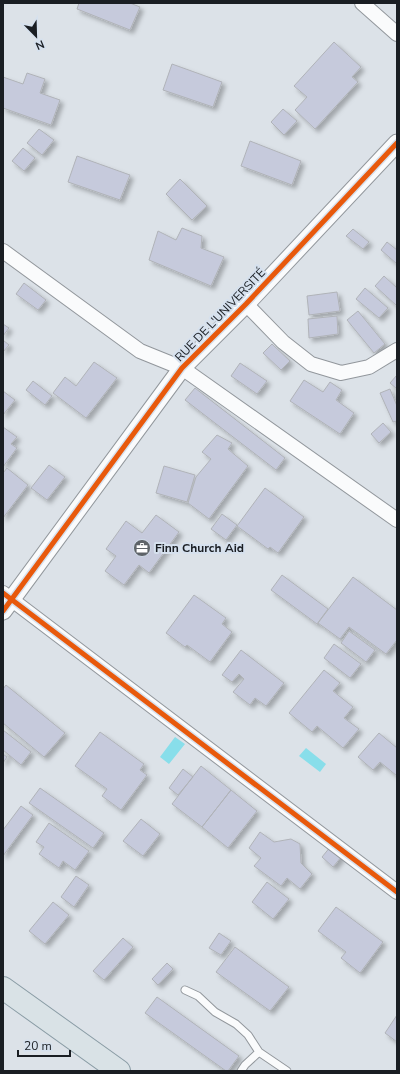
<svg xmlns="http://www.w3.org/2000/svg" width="400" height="1074" font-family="'Nunito Sans',sans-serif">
<defs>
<filter id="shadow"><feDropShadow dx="3.5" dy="3.5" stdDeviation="2" flood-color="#0004"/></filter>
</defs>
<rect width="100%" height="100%" fill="#dce2e8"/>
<path fill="#88deea" d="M175,737L185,744L169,764L160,757Z
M306,748L326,764L320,772L299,756Z"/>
<path fill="#c6cadc" stroke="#b0b3b8" filter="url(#shadow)" d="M79,3H130L140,7L130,30L77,9Z
M334,42L361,67L352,77L358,82L315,129L295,110L307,97L294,86Z
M172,64L222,82L213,107L163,90Z
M27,73L45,79L40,93L60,100L51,125L3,108V77L23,84Z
M283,109L297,121L284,135L271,122Z
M39,129L54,140L42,155L27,143Z
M250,141L301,161L292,185L241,166Z
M23,148L35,158L24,171L12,161Z
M77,156L130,175L120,200L68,182Z
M180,179L207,206L192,220L166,194Z
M182,228L202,236L201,248L224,257L211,286L149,260L158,231L176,240Z
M353,229L369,242L363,249L346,236Z
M387,242L397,250V264L381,250Z
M384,276L397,288V306L375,286Z
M24,283L46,300L38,310L16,294Z
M365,288L388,308L379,318L356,299Z
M337,292L340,311L309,315L307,296Z
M358,311L385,344L374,353L347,320Z
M337,316L338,334L309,338L308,319Z
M3,324L9,328L3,336Z
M3,340L9,345L3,352Z
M272,344L290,361L281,370L263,353Z
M94,362L117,378L86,418L53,393L65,377L76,386Z
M240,363L267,381L257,394L231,376Z
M397,375V389L390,383Z
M304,380L323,392L330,382L342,390L336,400L354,413L340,434L290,401Z
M33,381L52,396L45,405L26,390Z
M195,388L285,458L276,470L185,400Z
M390,389L397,406V421L393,422L380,393Z
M3,391L15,400L3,415Z
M383,423L391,432L379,443L371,434Z
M3,427L17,437L11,444L17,448L3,467Z
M217,435L232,443L228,449L248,466L209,519L188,503L196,477L211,459L202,452Z
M49,465L65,477L47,500L31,488Z
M164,466L195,475L187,502L156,493Z
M7,468L28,485L3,518V473Z
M265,488L304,517L278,553L270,547L268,549L237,526Z
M222,514L237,525L226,540L211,529Z
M156,515L179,532L149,573L139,565L124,585L105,571L116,556L106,549L126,521L142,533Z
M282,575L328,609L317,624L271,590Z
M353,577L397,610V640L386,654L349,627L340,639L318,623Z
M194,595L226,618L222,624L232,632L210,662L187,645L185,647L166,633Z
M349,631L375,650L366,662L341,643Z
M334,644L361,664L350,678L324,658Z
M241,650L284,683L266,706L255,698L250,705L233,692L244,679L239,674L232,682L222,675Z
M324,670L340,683L333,691L353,707L344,718L359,729L343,748L317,726L312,732L289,713Z
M6,685L65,733L44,757L3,723V689Z
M3,730L31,752L21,765L3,750Z
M100,732L144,764L140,770L147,775L121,810L102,796L107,789L75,766Z
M379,733L397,748V776L380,762L373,770L358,757Z
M3,754L7,757L3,763Z
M201,766L231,790L202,827L172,804Z
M183,769L193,777L178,795L169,788Z
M40,788L104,833L93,848L29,803Z
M231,790L257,811L228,848L202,827Z
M21,806L33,815L3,856V830Z
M141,819L160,834L143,856L123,841Z
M49,823L89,851L75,870L63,861L59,868L39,854L44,847L36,842Z
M260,832L274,842L291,839L300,844L301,863L312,874L300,889L287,878L281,886L254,866L261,858L249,848Z
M331,846L342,856L333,867L322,857Z
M76,876L89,885L74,907L61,897Z
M267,882L289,899L273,919L252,902Z
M53,902L69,915L45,944L29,931Z
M336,907L383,942L360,973L341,958L346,952L318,931Z
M219,933L231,941L221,955L209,948Z
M123,938L133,947L104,980L93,971Z
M235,947L289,987L270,1011L216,972Z
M167,963L173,969L158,985L152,979Z
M157,997L239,1056L228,1071H226L145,1013Z
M397,1015V1042L385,1033Z"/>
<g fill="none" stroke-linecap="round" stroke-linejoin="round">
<g stroke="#92979c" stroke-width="9">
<path id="service" d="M185,990L198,996L215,1012L236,1024L248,1035L259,1052L287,1071
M241,1071L245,1065L259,1052"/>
</g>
<g stroke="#92979c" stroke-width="16">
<path id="minor" d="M362,3L397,34
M3,251L140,351L182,368L397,520
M246,304L283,342L311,364L341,373L369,367L397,350
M3,593L397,892"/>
</g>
<g stroke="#92979c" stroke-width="19">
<path id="tertiary" d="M3,611L182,368L246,304L397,143"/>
</g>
<g stroke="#8a9ca5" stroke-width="24">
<path id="primary" d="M3,988L119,1071"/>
</g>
<use href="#service" stroke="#fafbfc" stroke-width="7"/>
<use href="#minor" stroke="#fafbfc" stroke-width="14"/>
<use href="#tertiary" stroke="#fafbfc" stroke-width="17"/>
<use href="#primary" stroke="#d9e2e6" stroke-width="22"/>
<g stroke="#d6e1ee" stroke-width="8">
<path id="cycleway" d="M3,593L397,892
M3,611L182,368L246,304L397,143"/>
</g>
<use href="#cycleway" stroke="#e8590c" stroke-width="5"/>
</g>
<defs>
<g id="office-disc" transform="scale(0.9)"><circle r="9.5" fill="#5e6368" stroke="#d6e1ee"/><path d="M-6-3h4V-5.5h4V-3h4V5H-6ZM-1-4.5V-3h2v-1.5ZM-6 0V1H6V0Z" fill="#fff"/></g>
</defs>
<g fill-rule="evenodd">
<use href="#office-disc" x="142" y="548"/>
</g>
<g text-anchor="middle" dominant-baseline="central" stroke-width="4" stroke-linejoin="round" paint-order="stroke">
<g font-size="12" fill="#1a1e23" stroke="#d6e1ee">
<text transform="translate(220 315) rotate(-46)">RUE DE L'UNIVERSITÉ</text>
</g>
<g font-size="12" font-weight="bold" fill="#1a1e23" stroke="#d6e1ee" text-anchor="start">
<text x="155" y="548">Finn Church Aid</text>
</g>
</g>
<rect width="400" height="1074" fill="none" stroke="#1a1e23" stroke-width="8"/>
<g transform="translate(36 36) rotate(157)" stroke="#d6e1ee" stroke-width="3" paint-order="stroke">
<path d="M0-3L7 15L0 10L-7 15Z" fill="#1a1e23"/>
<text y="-6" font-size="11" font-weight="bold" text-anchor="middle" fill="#1a1e23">N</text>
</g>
<path d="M18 1050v6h52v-6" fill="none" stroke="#1a1e23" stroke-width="2"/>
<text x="24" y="1050" font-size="12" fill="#1a1e23" stroke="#d6e1ee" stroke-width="3" paint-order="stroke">20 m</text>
</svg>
